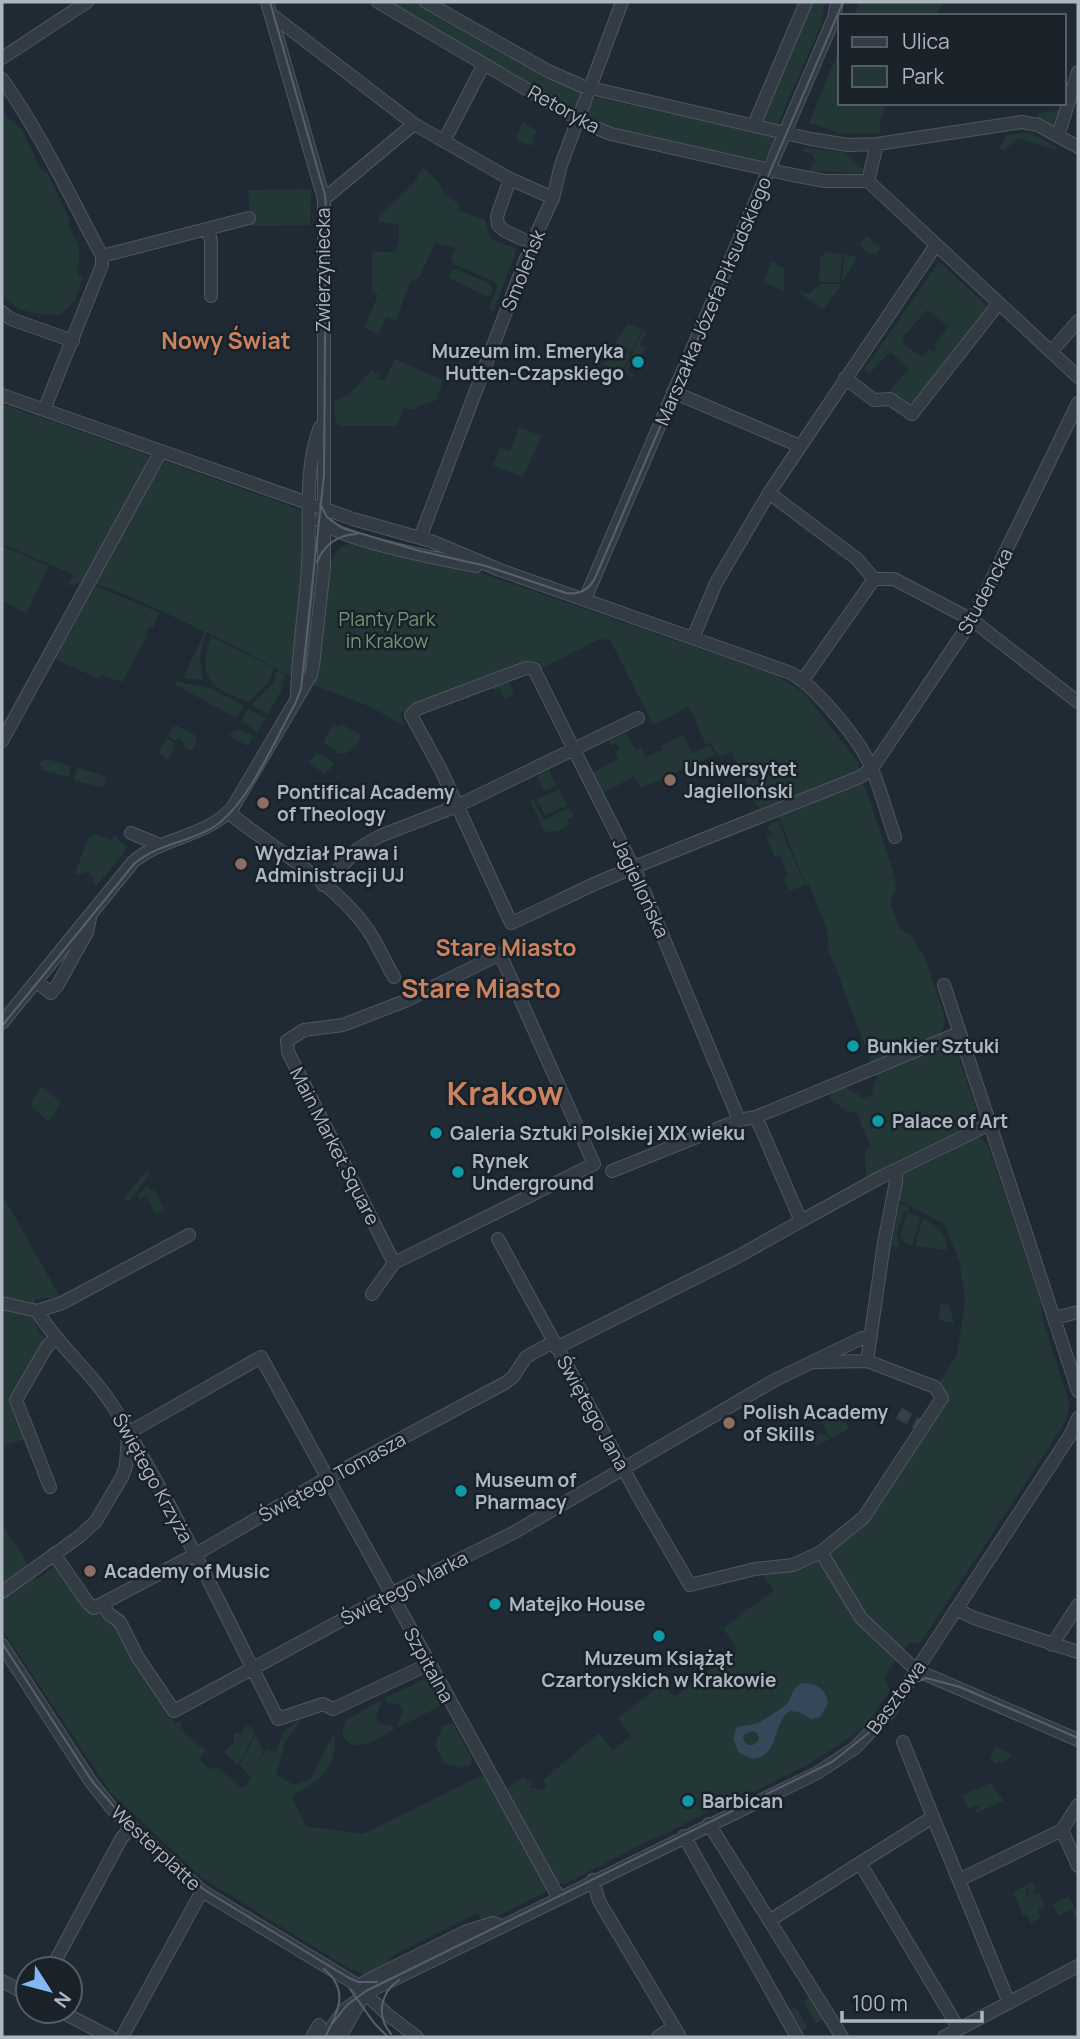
<svg xmlns="http://www.w3.org/2000/svg" width="1080" height="2039" font-family="Manrope,sans-serif">
<rect width="100%" height="100%" fill="#202a34"/>
<path fill="#233736" fill-rule="evenodd" d="M382,2H416L553,79L582,92L577,107L572,109Z
M806,2H825L821,25L777,126L756,119Z
M859,2H943L936,16H854Z
M840,47V103H887L880,120V133L843,134L809,123Z
M596,98L769,134L773,135L775,140L762,164L622,134L589,119C585,112 590,101 596,98Z
M1061,110L1056,126L1037,118L1038,113Z
M5,115L22,130L40,168L47,173L69,218C67,229 74,235 78,245C81,255 79,264 77,274L83,277L76,299L61,314C41,316 13,313 2,293V116Z
M522,121L536,131L532,146L516,140Z
M1026,133L1033,134L1057,148L1056,150L1017,138L1004,151L999,148L1007,135Z
M804,148L844,152L860,167L866,169L859,173L810,171L812,163L816,162L812,154L803,151Z
M423,168L438,181L443,193L459,204L458,210L485,220L492,240L517,249L493,312L489,308L497,287L495,282L454,264L451,259L455,248L435,243L420,276L415,280L411,279L396,321L386,317L379,334L364,328L378,295L372,292V251L395,252L399,238V224L379,222V216L414,183Z
M311,189L310,225L251,226L248,190Z
M867,235L873,241L872,245L876,243L881,248L874,255L872,253L870,255L859,245Z
M826,252L842,254L840,282H819L820,258Z
M844,254L858,257L842,282Z
M772,261L784,268V291L763,282Z
M938,263L943,265L987,306V309L913,404L905,405L886,395L909,368L890,352L869,374L864,370ZM927,310L949,327L933,345L937,348L934,352L930,349L922,357L904,344L902,338Z
M457,269L490,284L493,289L490,296H486L452,279L449,276L452,271Z
M819,284H840V288L823,309L798,292L809,294L818,285L819,291Z
M628,324L642,329L631,353L615,343Z
M643,330L647,332L640,345L645,347L637,365L631,363L627,371L635,375L633,377L624,372Z
M615,347L630,354L622,373L602,364L612,348Z
M395,359L443,380L437,400L422,405L412,410L404,408L397,426H339L335,420V400C350,397 361,381 371,370L380,375L378,379L385,380Z
M2,404L145,454L150,459L167,462L298,509L304,516L305,559L330,563L341,547L353,542L467,568L775,675L803,692L859,763C859,771 858,782 866,788L895,878L896,889L890,901L899,928L914,938L920,952H923L945,1017L944,1026L940,1032L946,1046L957,1051L976,1109L977,1117L974,1124L980,1138L988,1145L1040,1300L1043,1321L1069,1402L1068,1414L1062,1427L921,1642L918,1644L910,1642L884,1677L889,1686V1692L865,1726L832,1750L805,1766L753,1792L735,1798L655,1839L654,1838L565,1884L559,1883L542,1894L483,1923L478,1913L388,1958L389,1962L372,1970L374,1973L362,1974L351,1970L201,1877L111,1793L2,1629V1524L38,1579L57,1564L87,1608L116,1624L175,1723L181,1720L180,1729L200,1747L202,1746L206,1750L199,1759L211,1770L216,1766L241,1788L244,1786L246,1787L251,1777L239,1765L256,1735L259,1744L264,1749L255,1768L266,1749L275,1753L284,1731L304,1716L285,1743L276,1774L294,1785L310,1779L334,1733C339,1767 320,1781 293,1795V1800L306,1826L363,1834L480,1776L484,1777L495,1798C507,1791 512,1784 523,1777L533,1784L530,1787L532,1789L535,1787L538,1790H543L546,1785L543,1780L599,1733L613,1750L631,1736L618,1718L663,1683L674,1697L737,1649L723,1628L774,1590L759,1571L814,1558L821,1559L858,1529L946,1395L939,1383L957,1355L965,1302L960,1263L944,1224L899,1200L902,1188L891,1166L869,1177L866,1176L865,1150L870,1146L856,1112L848,1113L830,1098L832,1092L846,1086L850,1091L859,1094L861,1099L874,1094L873,1088L877,1077L828,948L827,929L809,884L806,885L773,803L761,808L756,806L751,792L731,752L719,757L711,743L706,745L690,708L687,707C677,713 666,719 653,725L610,640L599,639L541,669L537,661L411,706L400,714L405,727L371,707L293,677L206,632L200,658L203,680L183,678L205,632C182,621 104,581 82,582C78,583 72,585 67,586L74,575L2,544Z
M519,427L542,436L523,477L493,466L500,447L510,451Z
M2,546L49,566L26,614L2,600Z
M96,586L160,613L153,627H149L145,635L147,636L122,682L101,675L99,679L55,659Z
M211,637L274,668L268,683L248,702C208,687 198,678 211,637Z
M277,670L285,674L281,691L268,714L253,706V703L273,684Z
M508,680L514,694L504,700L499,688L493,690L491,687Z
M176,681L212,689L244,706L236,718L174,684Z
M248,709L266,718L257,732L242,721Z
M334,724L338,727L342,724L360,735L359,742L345,754L338,753L323,742Z
M177,726L194,734L197,741L191,751L184,747V743L179,739L175,741L168,736L173,727Z
M239,729L253,736L248,746L229,736L234,730Z
M625,733L636,750L642,748L646,757L662,750L661,746L683,735L692,753L710,745L715,755L641,788L634,776L613,788L611,787L612,789L604,793L592,773L618,759L615,752L620,749L616,743L611,746L608,741Z
M167,738L174,743L175,748L167,761L159,752Z
M317,752L334,763L333,766L325,774L309,763Z
M48,759L71,766L69,777L42,770L40,762Z
M79,768L102,775L106,779L105,784L100,787L74,780L76,769Z
M549,770L556,786L544,791L537,776Z
M559,789L567,805L545,816L537,799Z
M533,799L544,820L568,808L574,816L567,820L569,824L557,831L545,832L530,800Z
M778,821L805,885L789,891L784,878L787,876L781,856L775,857L766,836L773,835L767,826Z
M94,834L112,840L114,835H117L118,841L123,843L126,848L124,853L96,886L90,873L85,872L78,875L75,873L88,839Z
M41,1087L61,1102L49,1122L30,1105Z
M147,1170L149,1175L128,1203L124,1198Z
M147,1184L151,1191L155,1190L164,1211L155,1214L147,1196L139,1199L138,1197Z
M2,1194L60,1297L35,1299L37,1331L48,1341L15,1397L25,1439L2,1446Z
M900,1203L907,1206L909,1210L904,1212L897,1232L899,1247L891,1246Z
M907,1213L921,1217L912,1245L906,1244L900,1236Z
M923,1218C937,1226 947,1233 947,1250L915,1246Z
M941,1303L950,1305L954,1323L938,1320Z
M821,1413L827,1420L842,1417L845,1421L846,1416L848,1429L817,1446L812,1438L823,1433L829,1438L821,1421Z
M427,1678L442,1705L399,1727L398,1724L403,1711L400,1705L386,1702L385,1698Z
M380,1701L381,1704L376,1717L378,1723L392,1726L394,1730C378,1738 352,1758 342,1733L345,1721Z
M449,1723L454,1725L472,1758L471,1765L462,1768L444,1763L435,1745L442,1727Z
M246,1726L251,1727L255,1734L238,1765L224,1752L234,1742V1733H241Z
M996,1747L1010,1753L1011,1756L1002,1763L999,1760L996,1764L990,1759Z
M991,1783L1004,1801L976,1813L975,1810L980,1808L979,1805L968,1809L962,1795Z
M1032,1882L1036,1889L1032,1891L1034,1895L1039,1893L1045,1907L1038,1910L1041,1918L1031,1923L1027,1915L1023,1916L1013,1892L1026,1885L1027,1897L1029,1896L1027,1885Z
M1069,1896L1078,1915L1075,1917L1072,1909L1058,1916L1053,1904Z
M810,1997L824,2019L816,2023L803,2001Z
M795,2006L808,2028L800,2032L787,2011Z"/>
<path fill="#35485a" fill-rule="evenodd" d="M802,1683C816,1683 827,1689 828,1703L820,1717L811,1719L799,1712L790,1711C771,1724 781,1755 753,1759L739,1753L733,1739L736,1728C744,1724 751,1726 758,1723C764,1720 781,1709 786,1705C794,1697 789,1690 802,1683ZM753,1731L758,1734L759,1740L753,1745H749L744,1742L743,1735Z"/>
<g fill="none" stroke-linecap="round" stroke-linejoin="round">
<path stroke="#353f49" stroke-width="12" stroke-dasharray="12 6" stroke-linecap="butt" d="M899,1413L918,1424"/>
<g stroke="#4e5760" stroke-width="14">
<path id="minor" d="M378,2L586,124L611,134L788,174L825,181H868L1078,377
M426,2L548,71L582,86L811,139L848,145L877,144L1022,122L1038,125L1078,147
M272,15L414,124L510,179L553,198
M2,58L87,2
M2,79C41,134 70,196 102,256V265L44,410
M754,125L806,2
M1058,136L1078,72
M444,141L484,64
M510,179L497,216L498,225L505,231L522,239
M868,181L877,144
M324,199L414,124
M208,229L211,241V296
M102,256L249,218
M2,312L11,319L73,341
M1051,352L1078,321
M845,378L874,400L890,399L912,414L999,303
M673,392L800,446
M2,395L353,519L431,541L500,570L791,673C817,688 861,741 872,769C881,791 887,814 895,837
M769,493L857,559L874,579
M320,521C341,541 444,560 476,566
M420,538L532,243L553,198L561,165L622,2
M874,579H894L972,620L1078,702
M585,599L834,18L837,2
M693,638L716,583L769,493L936,245
M803,680L874,579
M297,696C298,653 305,610 308,567C311,521 303,471 320,427
M2,741L161,451
M228,812C274,850 333,880 368,930C378,945 385,962 394,977
M131,833L160,845
M323,885L358,849L380,836L457,806L638,718
M500,954L594,1164L394,1263L288,1052L287,1041L304,1030L343,1025L405,1001Z
M37,982L51,993L57,986L87,932L90,918
M944,985L1078,1391
M2,1023L133,862C163,836 206,838 233,807L311,675L313,665L324,567V199L267,2
M756,1117L801,1221L881,1177L990,1124
M739,1120L637,874L634,868C600,802 567,736 534,669L526,668L417,709L411,715L441,770L511,923C541,910 570,895 599,882C686,845 773,812 860,777L872,768L881,755L972,620L1078,403
M612,1171L739,1120L756,1117L959,1033
M498,1239L641,1501L690,1585L755,1569L793,1565L821,1552L864,1517L942,1398L935,1387L867,1361L816,1362
M372,1294L394,1263
M2,1303L37,1311L62,1303L189,1235
M37,1311C59,1347 94,1374 116,1411C176,1511 226,1616 278,1719L323,1704L333,1709L429,1664
M1055,1318L1078,1312
M556,1348L739,1256L801,1221
M867,1361L884,1243L896,1182V1170
M128,1433L261,1357L559,1898
M50,1487L16,1400L46,1348L56,1337
M821,1552L861,1618L916,1670L1078,1740
M54,1554L88,1603L94,1608L196,1554L320,1482L505,1383L513,1377L526,1357L553,1342
M2,1592L80,1536L96,1521L122,1477L126,1466L128,1433
M102,1604L109,1614L120,1622L137,1656L174,1711L390,1594L513,1533L775,1380L862,1338L871,1336
M956,1609L974,1618L1078,1652
M2,1645L91,1782L110,1806L131,1827L202,1891L354,1983L388,2015L417,2037
M1052,1645L1078,1605
M903,1742L933,1817
M709,1824L842,2037
M1062,1830L1078,1866
M684,1836L797,2037
M593,1880L599,1901L680,2037
M959,1880L1062,1830L1078,1805
M769,1921L860,1863
M51,1969L121,1839L131,1827
M2,1981L28,1995
M360,1988L363,1983L376,1976L465,1932L493,1923L497,1924
M60,2011L110,2037
M959,2029L860,1863L933,1817L1009,2003
M122,2037L202,1891
M312,2037L319,2025
M325,2037L344,2010L374,1989L817,1773L855,1748L889,1712L1071,1434L1078,1418
M340,2037L361,2000
M658,2037L673,2027
M944,2037L1078,1966"/>
</g>
<use href="#minor" stroke="#333c45" stroke-width="12"/>
<path stroke="#55616b" stroke-width="2" d="M320,504L327,517L342,528L420,551L486,566L566,593C580,595 590,589 596,576L843,2
M317,562C324,545 338,535 357,534
M2,1026L134,864C157,844 187,843 212,828C247,807 275,740 295,704L301,689L324,475L326,208L325,195L270,2
M2,1643L92,1781L122,1816L203,1889L349,1978L359,1982H377
M324,1969C350,1990 338,2013 325,2037
M350,1989L374,2023L388,2037
M332,2024L347,2005L366,1991L832,1762L871,1731L906,1686L926,1678L960,1687L1078,1738
M391,2034C376,2016 380,1993 399,1980"/>
</g>
<g fill="#0f9aa8" stroke="#192129" stroke-width="2.5">
<circle cx="638" cy="362" r="7"/>
<circle cx="853" cy="1046" r="7"/>
<circle cx="878" cy="1121" r="7"/>
<circle cx="436" cy="1133" r="7"/>
<circle cx="458" cy="1172" r="7"/>
<circle cx="461" cy="1491" r="7"/>
<circle cx="495" cy="1604" r="7"/>
<circle cx="659" cy="1636" r="7"/>
<circle cx="688" cy="1801" r="7"/>
</g>
<g fill="#8d6e63" stroke="#192129" stroke-width="2.5">
<circle cx="670" cy="780" r="7"/>
<circle cx="263" cy="803" r="7"/>
<circle cx="241" cy="864" r="7"/>
<circle cx="729" cy="1423" r="7"/>
<circle cx="90" cy="1571" r="7"/>
</g>
<g text-anchor="middle" dominant-baseline="central" stroke-width="5" stroke-linejoin="round" paint-order="stroke">
<g font-size="19" fill="#adb7c2" stroke="#192129">
<text transform="translate(564 109) rotate(29)">Retoryka</text>
<text transform="translate(323 270) rotate(-90)">Zwierzyniecka</text>
<text transform="translate(523 270) rotate(-68)">Smoleńsk</text>
<text transform="translate(713 301) rotate(-67)">Marszałka Józefa Piłsudskiego</text>
<text transform="translate(985 591) rotate(-62)">Studencka</text>
<text transform="translate(641 888) rotate(65)">Jagiellońska</text>
<text transform="translate(335 1146) rotate(63)">Main Market Square</text>
<text transform="translate(593 1413) rotate(61)">Świętego Jana</text>
<text transform="translate(332 1477) rotate(-29)">Świętego Tomasza</text>
<text transform="translate(153 1478) rotate(61)">Świętego Krzyża</text>
<text transform="translate(404 1588) rotate(-27)">Świętego Marka</text>
<text transform="translate(429 1665) rotate(61)">Szpitalna</text>
<text transform="translate(896 1697) rotate(-54)">Basztowa</text>
<text transform="translate(156 1848) rotate(43)">Westerplatte</text>
</g>
<g font-size="19" font-weight="bold" fill="#adb7c2" stroke="#192129" text-anchor="start">
<text x="624" y="351" text-anchor="end">Muzeum im. Emeryka<tspan x="624" dy="22">Hutten-Czapskiego</tspan></text>
<text x="684" y="769">Uniwersytet<tspan x="684" dy="22">Jagielloński</tspan></text>
<text x="277" y="792">Pontifical Academy<tspan x="277" dy="22">of Theology</tspan></text>
<text x="255" y="853">Wydział Prawa i<tspan x="255" dy="22">Administracji UJ</tspan></text>
<text x="867" y="1046">Bunkier Sztuki</text>
<text x="892" y="1121">Palace of Art</text>
<text x="450" y="1133">Galeria Sztuki Polskiej XIX wieku</text>
<text x="472" y="1161">Rynek<tspan x="472" dy="22">Underground</tspan></text>
<text x="743" y="1412">Polish Academy<tspan x="743" dy="22">of Skills</tspan></text>
<text x="475" y="1480">Museum of<tspan x="475" dy="22">Pharmacy</tspan></text>
<text x="104" y="1571">Academy of Music</text>
<text x="509" y="1604">Matejko House</text>
<text x="659" y="1658" text-anchor="middle">Muzeum Książąt<tspan x="659" dy="22">Czartoryskich w Krakowie</tspan></text>
<text x="702" y="1801">Barbican</text>
</g>
<g font-size="19" fill="#6f9673" stroke="#192129">
<text x="387" y="619">Planty Park<tspan x="387" dy="22">in Krakow</tspan></text>
</g>
<g font-size="23" font-weight="bold" fill="#cb825f" stroke="#192129">
<text x="226" y="340">Nowy Świat</text>
<text x="506" y="947">Stare Miasto</text>
</g>
<g font-size="26" font-weight="bold" fill="#cb825f" stroke="#192129">
<text x="481" y="988">Stare Miasto</text>
</g>
<g font-size="33" font-weight="bold" fill="#cb825f" stroke="#192129">
<text x="505" y="1092">Krakow</text>
</g>
</g>
<rect width="1080" height="2039" fill="none" stroke="#adb7c2" stroke-width="7"/>
<rect x="838" y="14" width="228" height="91" fill="#192129" stroke="#545d66" stroke-width="2"/>
<rect x="852" y="37" width="35" height="10" fill="#333c45" stroke="#545d66" stroke-width="2"/>
<text x="902" y="49" font-size="21" fill="#adb7c2">Ulica</text>
<rect x="852" y="66" width="35" height="21" fill="#233736" stroke="#545d66" stroke-width="2"/>
<text x="902" y="84" font-size="21" fill="#adb7c2">Park</text>
<g transform="translate(49 1990) rotate(126)"><circle r="33" fill="#192129" stroke="#545d66" stroke-width="2"/>
<path d="M0-5L12 26L0 18L-12 26Z" fill="#83b9f0"/>
<text y="-10" font-size="19" font-weight="bold" text-anchor="middle" fill="#adb7c2">N</text>
</g>
<path d="M842 2011v10h140v-10" fill="none" stroke="#adb7c2" stroke-width="3.5"/>
<text x="852" y="2011" font-size="21" fill="#adb7c2" stroke="#192129" stroke-width="5" paint-order="stroke">100 m</text>
</svg>
